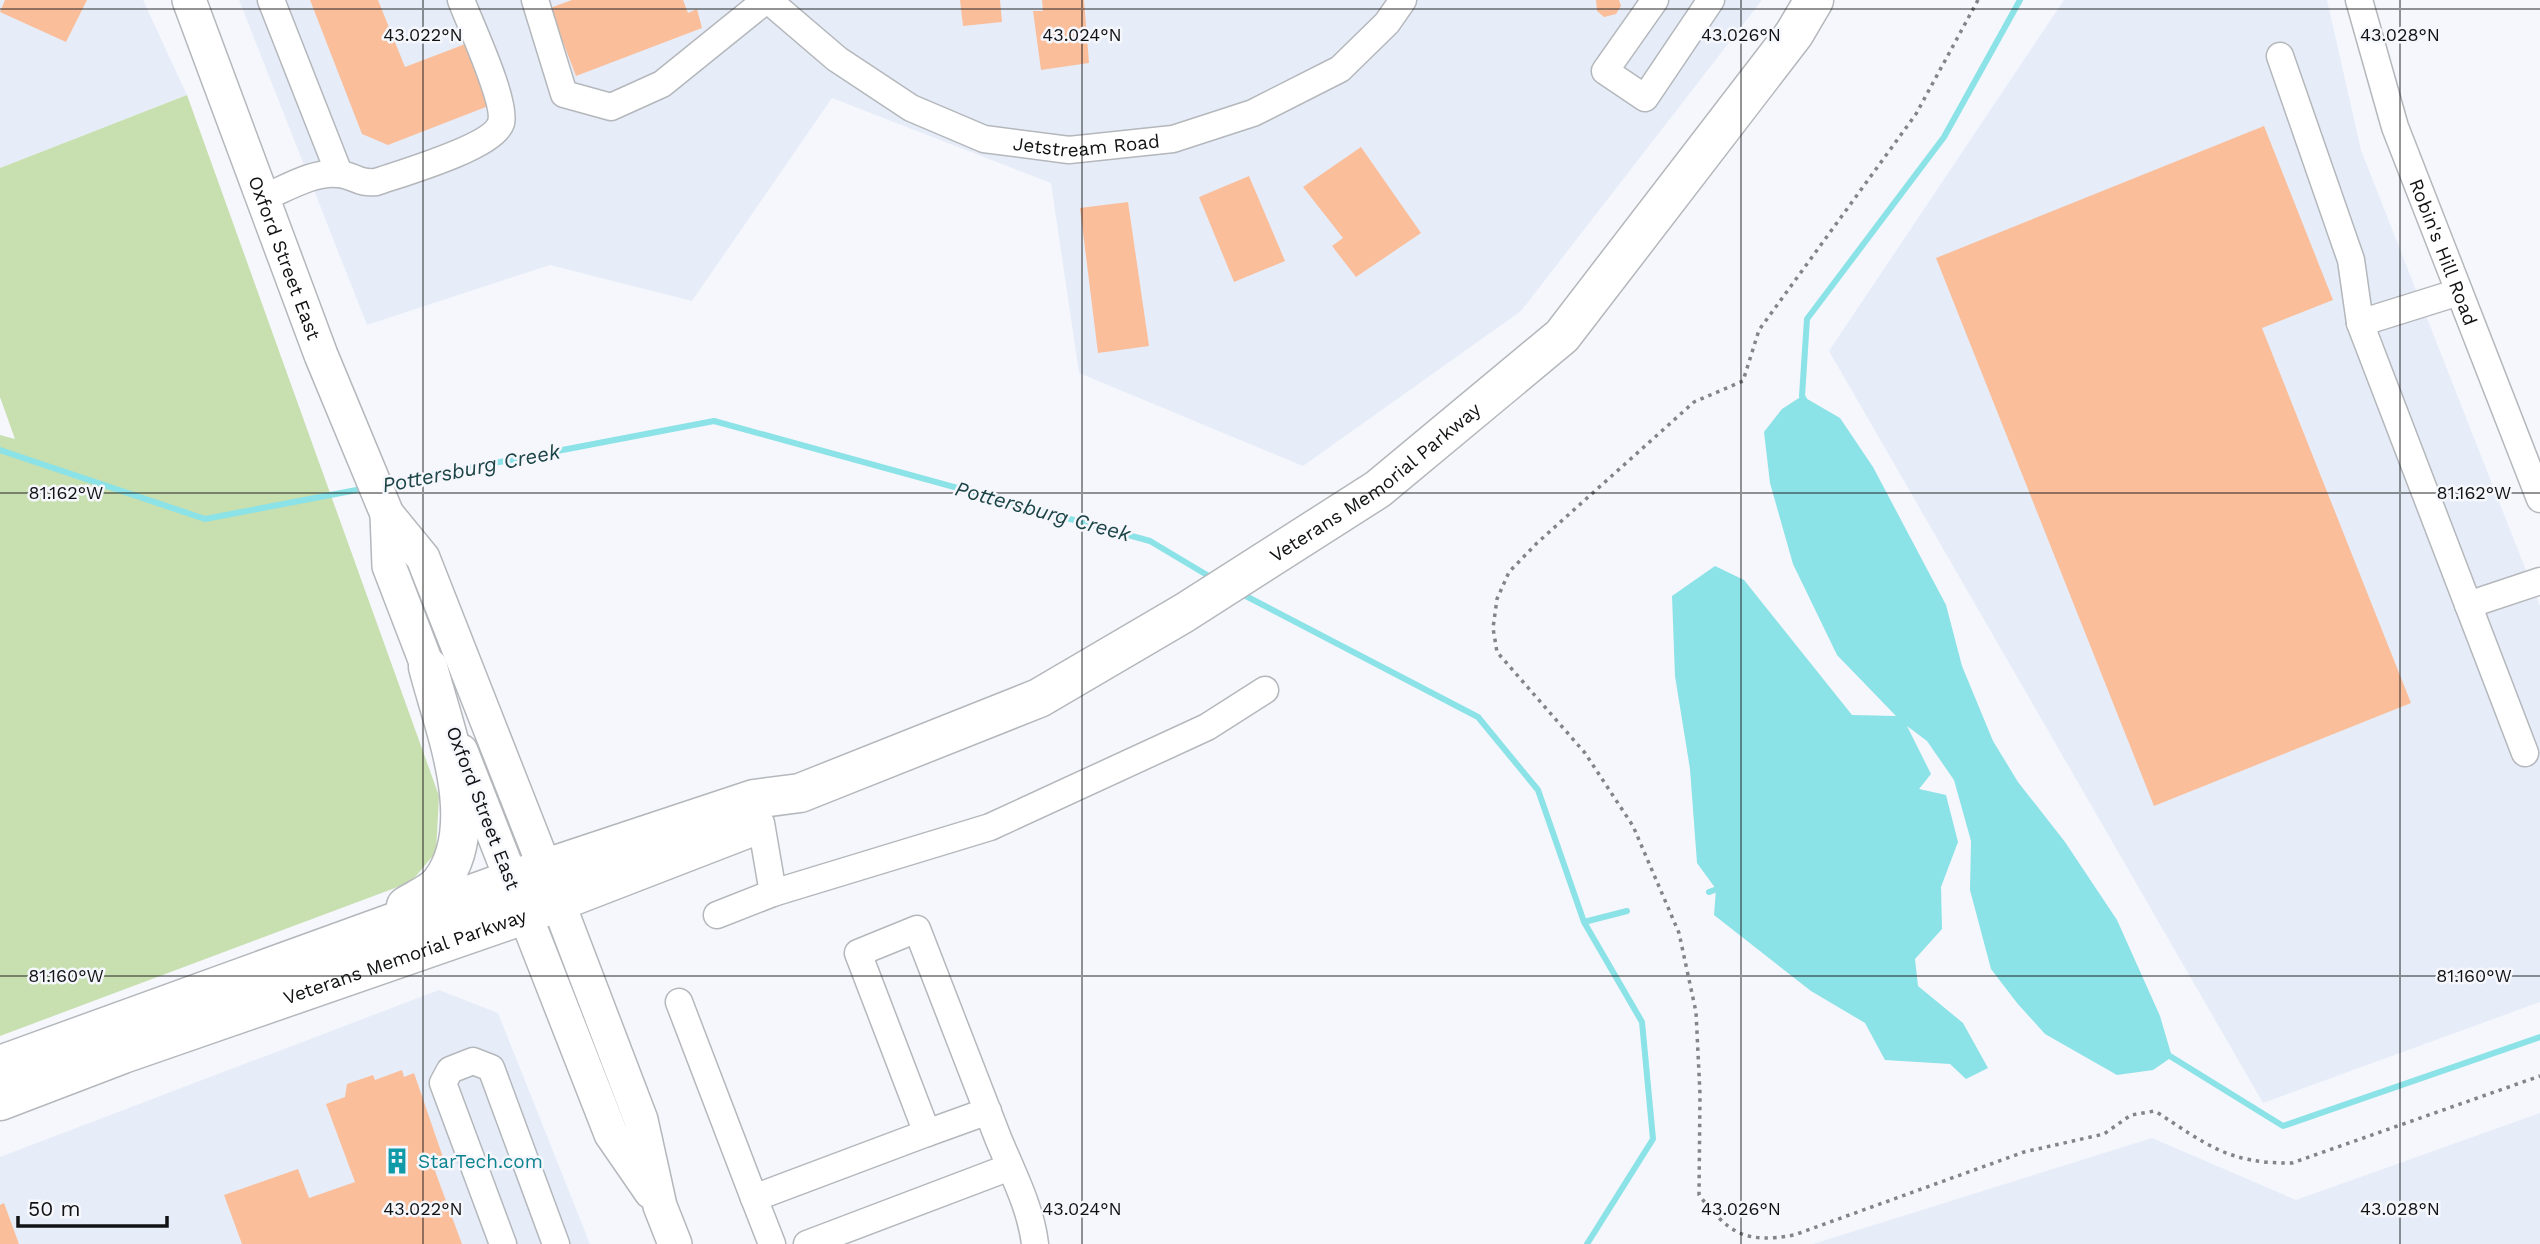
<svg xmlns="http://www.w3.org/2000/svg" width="2540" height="1244" font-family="'Work Sans',sans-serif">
<rect width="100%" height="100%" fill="#f5f7fc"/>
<path fill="#e6edf8" d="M0,0H143L187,95L0,168Z
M239,0H1762L1521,311L1303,466L1079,373L1051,183L832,98L692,301L550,265L367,325Z
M2064,0H2327L2361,150L2540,606V1002L2263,1103L1829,351Z
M439,990L498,1013L590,1244H0V1157Z
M2540,1113V1244H1813L2152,1138L2296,1200Z"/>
<path fill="#c8dfb0" d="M187,95L439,796L436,852L411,882L0,1036V435L15,439L0,397V168Z"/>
<path fill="#8be2e7" d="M1802,396L1840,418L1873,467L1946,605L1962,666L1993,741L2018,782L2065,842L2117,920L2160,1016L2172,1057L2153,1070L2117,1075L2045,1034L2017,1003L1991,969L1970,890L1971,841L1954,780L1927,741L1907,726L1931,774L1919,789L1946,795L1958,842L1941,887L1942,929L1915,959L1918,986L1963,1023L1988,1068L1966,1079L1950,1064L1885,1060L1865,1023L1811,991L1714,915L1716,889L1697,863L1690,769L1675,676L1672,596L1715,566L1744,580L1852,715L1896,716L1837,655L1793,564L1770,483L1764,432L1782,409Z"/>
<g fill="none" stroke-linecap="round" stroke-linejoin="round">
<path stroke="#8be2e7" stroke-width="6" d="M1806,403L1802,396L1807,319L1944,137L2020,0
M0,450L205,519L367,488
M384,484L714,421L1150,541L1212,578
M1240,593L1478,717L1538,790L1584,922L1642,1022L1653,1139L1587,1244
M1709,892L1723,887
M1584,922L1627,911
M2165,1053L2283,1126L2540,1037"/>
</g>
<path fill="#fabe9b" d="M5,0H87L66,42L0,12Z
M310,0H378L405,67L468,43L491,105L388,145L362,134Z
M572,0H683L688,13L697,9L702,28L576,76L550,8Z
M960,0H1000L1002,22L963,26Z
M1042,0H1084L1089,63L1041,70L1033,11H1043Z
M1596,0H1619L1621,6L1616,14L1604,17L1597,11Z
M2264,126L2333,300L2262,328L2411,703L2154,806L1936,258Z
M1361,147L1421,233L1356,277L1332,246L1343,238L1303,187Z
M1249,176L1285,261L1234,282L1199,197Z
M1128,202L1149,346L1098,353L1080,208Z
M402,1070L404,1077L414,1073L446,1166L435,1171L462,1244H242L224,1195L298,1169L309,1198L355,1182L326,1104L345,1097L347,1084L373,1075L375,1080Z
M4,1203L19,1244H0V1205Z"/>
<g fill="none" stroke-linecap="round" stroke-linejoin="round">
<g stroke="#b4b7bb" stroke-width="29">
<g id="minor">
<path d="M271,0L339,173"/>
<path d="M535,0L564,94L611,107L662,84L766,0"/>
<path id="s1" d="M768,0L837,59L911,108L984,139L1069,150L1173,139L1253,113L1340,69L1387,23L1403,0"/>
<path d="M1655,0L1605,71L1645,98L1711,0"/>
<path id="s2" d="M2359,0L2395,127L2540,499"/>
<path d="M2280,56L2351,260L2360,323L2525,753"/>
<path d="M263,198C285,189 314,171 338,174C354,175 358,184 376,182C402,173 493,147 501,123C507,102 470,24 461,0"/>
<path d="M2360,323L2459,292"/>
<path d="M2468,605L2540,581"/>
<path d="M761,823L773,893"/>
<path d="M717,915L773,893L990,827L1207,727L1265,690"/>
<path d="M679,1002L754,1198L927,1133"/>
<path d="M988,1111L927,1133L858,953L917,929C944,999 971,1068 998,1138C1012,1172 1031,1208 1035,1244"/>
<path d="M754,1198L772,1244"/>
<path d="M503,1244L443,1083L450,1070L473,1061L491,1068L556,1244"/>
<path d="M807,1244L1010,1167"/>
</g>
</g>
<g stroke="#b4b7bb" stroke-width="36">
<g id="major">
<path id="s3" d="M189,0L321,355L387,514L423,558L546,871L641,1120L660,1206L675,1244"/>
<path d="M387,514L389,566L437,691"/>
<path d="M461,751L611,1134L651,1192"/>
</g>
</g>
<g stroke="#b4b7bb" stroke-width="41">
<g id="highway">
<path d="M406,906C417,899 434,892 441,882C484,824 444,729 428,667"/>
<path id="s4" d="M0,1065L513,879L754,799L800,793L1039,698L1184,613L1378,489L1562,336L1794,34L1814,0"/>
<path id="s5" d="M0,1101L123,1054L524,915L749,828"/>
</g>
</g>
<path stroke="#838487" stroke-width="3.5" stroke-dasharray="3.5 5" stroke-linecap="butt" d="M1978,0L1916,114L1759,330L1743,381L1694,402L1537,543L1509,572L1497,599L1493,628L1497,652L1585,753L1633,826L1679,933L1696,1012L1700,1094L1699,1195C1729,1233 1744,1244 1794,1235L2024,1152L2104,1134L2131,1115L2155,1111C2206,1144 2228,1164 2292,1163L2540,1076"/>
<use href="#minor" stroke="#fff" stroke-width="26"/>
<use href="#major" stroke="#fff" stroke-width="33"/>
<use href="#highway" stroke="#fff" stroke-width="38"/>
</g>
<path fill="none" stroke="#111213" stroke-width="2" stroke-opacity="0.45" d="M423,0V1244M1082,0V1244M1741,0V1244M2400,0V1244M0,9H2540M0,493H2540M0,976H2540"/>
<defs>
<g id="building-bare" transform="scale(2.1)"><path d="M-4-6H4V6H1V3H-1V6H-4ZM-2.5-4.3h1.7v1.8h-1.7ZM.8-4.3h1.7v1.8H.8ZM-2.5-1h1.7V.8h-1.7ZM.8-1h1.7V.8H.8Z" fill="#0f9aa8" stroke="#f5f7fc" stroke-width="2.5" paint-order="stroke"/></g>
</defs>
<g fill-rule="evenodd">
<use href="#building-bare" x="397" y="1161"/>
</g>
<g text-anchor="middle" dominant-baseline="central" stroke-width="5" stroke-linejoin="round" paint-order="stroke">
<g font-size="19" fill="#111213" stroke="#f5f7fc">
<text stroke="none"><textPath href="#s1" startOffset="362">Jetstream Road</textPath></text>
<text stroke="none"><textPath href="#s2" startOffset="266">Robin's Hill Road</textPath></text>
<text stroke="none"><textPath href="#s3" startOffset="275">Oxford Street East</textPath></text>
<text stroke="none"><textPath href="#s4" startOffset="1503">Veterans Memorial Parkway</textPath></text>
<text transform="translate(483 808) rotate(69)">Oxford Street East</text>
<text stroke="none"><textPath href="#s5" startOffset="430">Veterans Memorial Parkway</textPath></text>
</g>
<g font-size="19" fill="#0d838f" stroke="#f5f7fc" text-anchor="start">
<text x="418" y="1161">StarTech.com</text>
</g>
<g font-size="21" font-style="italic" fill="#1c4447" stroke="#f5f7fc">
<text transform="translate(471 468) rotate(-11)">Pottersburg Creek</text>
<text transform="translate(1043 511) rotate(15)">Pottersburg Creek</text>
</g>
</g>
<g font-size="18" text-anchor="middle" fill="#111213" stroke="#f5f7fc" stroke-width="5" stroke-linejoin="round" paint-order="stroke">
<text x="423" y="41">43.022°N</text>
<text x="1082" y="41">43.024°N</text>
<text x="1741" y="41">43.026°N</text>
<text x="2400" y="41">43.028°N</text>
<text x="2474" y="499">81.162°W</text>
<text x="66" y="499">81.162°W</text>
<text x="2474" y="982">81.160°W</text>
<text x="66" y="982">81.160°W</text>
<text x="423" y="1215">43.022°N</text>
<text x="1082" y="1215">43.024°N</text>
<text x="1741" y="1215">43.026°N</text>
<text x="2400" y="1215">43.028°N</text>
</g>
<path d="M18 1216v10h149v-10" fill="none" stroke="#111213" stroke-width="3.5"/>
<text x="28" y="1216" font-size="21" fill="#111213" stroke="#f5f7fc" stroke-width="5" paint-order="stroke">50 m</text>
</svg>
